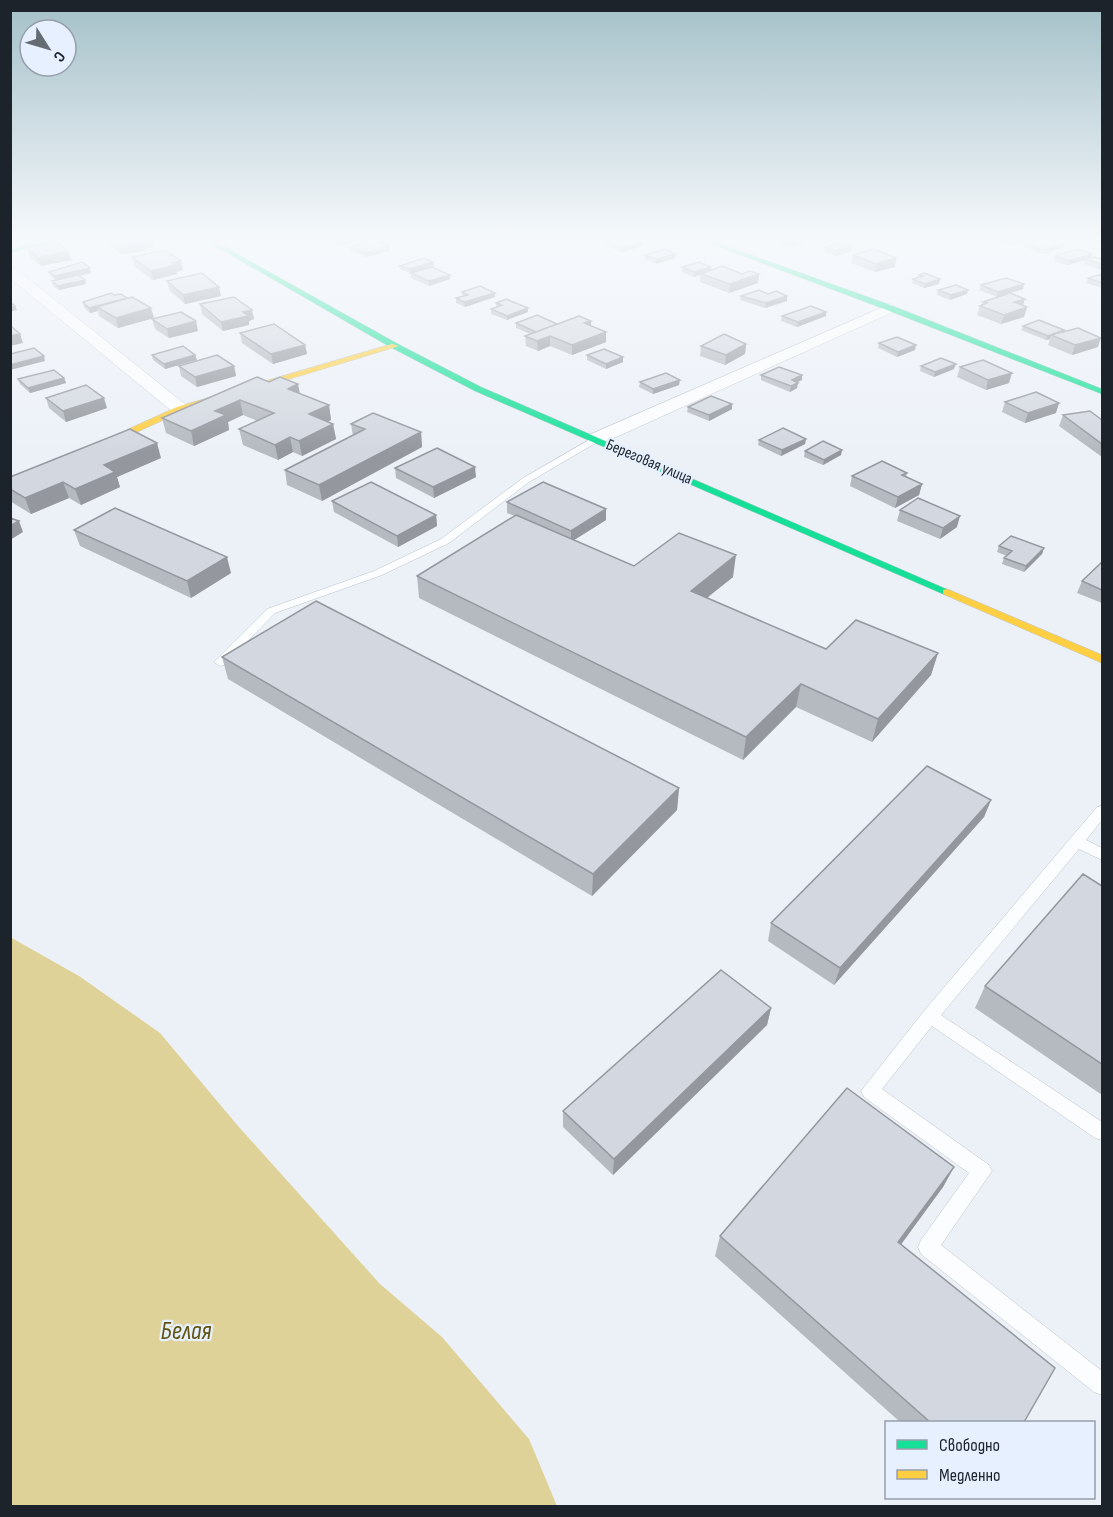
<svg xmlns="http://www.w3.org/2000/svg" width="1113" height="1517" font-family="'Sofia Sans Condensed',sans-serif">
<rect width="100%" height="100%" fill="#ecf1f8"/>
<path fill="#dfd298" d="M10,937L79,976L160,1033L238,1126L380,1284L442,1337L529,1439L557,1506H11Z"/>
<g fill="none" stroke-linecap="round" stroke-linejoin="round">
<g stroke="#bdc2c9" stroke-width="1">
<path id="lane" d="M596,436L601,439L599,441L529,482L449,543L382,575L275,613L224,665L220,666L214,662L267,609L374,571L441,539L523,478Z
M1102,806V820L1086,840L1102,848V860L1079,849L941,1015L1102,1122V1140L1095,1138L932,1026L882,1089L989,1165L992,1171L941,1245L1102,1371V1395L1094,1392L921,1254L918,1247L921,1240L969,1173L864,1097L861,1091L924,1011L1097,807Z"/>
</g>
<g stroke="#bdc2c9" stroke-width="1">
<path id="street" d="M1049,240H1068L1102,252V260L1051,243Z
M10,267L15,268L186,405L189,409L186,413H174L10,278Z
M890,304L897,308L895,311L603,443H589L587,439L589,435Z"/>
</g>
<g stroke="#bdc2c9" stroke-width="1">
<path id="fast" d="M50,240H60L10,253V249Z
M205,240H212L398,344L481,387L953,592L947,595L943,594L475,391L392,348Z
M701,240H709L893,306L1102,389V394L887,310Z"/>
</g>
<g stroke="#bdc2c9" stroke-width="1">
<path id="slow" d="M392,344L399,346L183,411L10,490V483L177,407Z
M947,589L1102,655V663L943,594V590Z"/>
</g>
<use href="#lane" fill="#fcfdfe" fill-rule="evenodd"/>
<use href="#street" fill="#fcfdfe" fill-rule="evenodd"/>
<use href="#fast" fill="#16e098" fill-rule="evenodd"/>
<use href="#slow" fill="#ffcf43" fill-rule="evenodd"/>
</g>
<path fill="#b5bac1" d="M107,240H152L153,247L145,249V251L121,254L109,244Z
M326,240H356L357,241L337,246L327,241Z
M780,240H806V242L790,247L779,244Z
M995,240H1029L1010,245Z
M1077,240H1102V243L1095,245Z
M604,241L643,246L622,252L604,245Z
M1024,243L1063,248L1044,254L1023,247Z
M389,246V251L366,257L351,251L350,247Z
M825,247L851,251L836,256L825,252Z
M27,248L68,251L71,260L41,266L30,257Z
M645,255L675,258L656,264L645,259Z
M853,255L895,267L875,272L851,263Z
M1055,256L1102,259V270L1084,264L1085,260L1068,265L1054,261Z
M132,257L183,270L176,272L177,274L153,280L134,266Z
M433,262L434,266L429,268L450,275V279L429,286L411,278V273L401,270L400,266Z
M682,267L742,274H759L758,283L729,293L700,282V275L694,277L682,272Z
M49,272L91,273L79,276L85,280L86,284L59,290L53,286L52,281L55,280L51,276Z
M1102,274V288L1086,283L1088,278Z
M919,275L940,279L939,284L924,288L912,283L913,279L918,277Z
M167,281L221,296L185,304L169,290Z
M1024,284L1023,289L997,297L979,290L981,285Z
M938,290L967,294L950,300L937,295Z
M462,292L495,297L465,307L456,303V298L462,296Z
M114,295L127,298L154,318L118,328L99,316L98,311L90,313L84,307L83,302Z
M741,296L787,301L765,308L740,300Z
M1025,299L1023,306L1027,307L1024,317L1001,324L977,315L980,306L982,305L983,302Z
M496,303L528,312L507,320L491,314V309L496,307Z
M200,304L254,319L249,321V325L223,331L202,314Z
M782,316H826L797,327L781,321Z
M152,319L198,331L169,338L155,329Z
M516,323L591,326L606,332V342L572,355L550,346L538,351L526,346L525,336L530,334L516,328Z
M1023,326L1064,330V332L1098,347L1072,355L1048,345L1050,339L1046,340L1021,330Z
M240,333L305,345L307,354L273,364L242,343Z
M879,343L915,350L897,357L878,348Z
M746,344L745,354L725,365L700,356L701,346Z
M152,355H195L197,360L165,369L153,360Z
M587,355L623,357V362L606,369L587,360Z
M179,366H234L236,376L197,387L181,376Z
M921,366L954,369L934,377L920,371Z
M960,367L1009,383L986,390L957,377Z
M761,375L802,380L797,382L798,383L797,388L790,392L761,380Z
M257,377L329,405L331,420L328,422L333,424L336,439L302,456L293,452L278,460L243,445L239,429L258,421L243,415L228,422L229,430L194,446L166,433L162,418Z
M64,378L66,383L30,393L20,384L18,379Z
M640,382L679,385L653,394L639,387Z
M46,398L107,408L66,422L49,408Z
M1005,402L1056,413L1025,423L1002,412Z
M732,404V409L709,421L687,412L688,407Z
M1063,415L1102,420V457L1059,426Z
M351,424L421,432L422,447L322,501L287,485L285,470L353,436Z
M806,439L805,444L781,456L758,445L759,440Z
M805,451L841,455L823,465L804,457Z
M161,458L117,477L120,487L81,505L69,498L31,514L10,501V477Z
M395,468L476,477L434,498L396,478Z
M907,473L906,477L922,484L919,495L895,508L850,486L852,476Z
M332,501L436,515L437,526L398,547L334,512Z
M507,502L606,520L574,540L634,566L733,577L707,598L826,649L938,653L931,675L872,742L796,707L743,760L419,598L417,576L515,516L507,513Z
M900,510L957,527L940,539L897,521Z
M74,530L231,573L191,598L80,546Z
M999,546L1044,548L1042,554L1024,572L1002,564L1004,558L1007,556L997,552Z
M1102,562V603L1077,593L1082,581Z
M222,657L679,788L677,810L592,896L228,679Z
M991,800L984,817L834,985L768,941L771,923Z
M1102,886V1095L975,1008L985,986Z
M771,1008L767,1025L613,1175L563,1127V1111Z
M954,1167L943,1187L901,1244L1024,1422H900L715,1256L720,1236Z"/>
<path fill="#94979d" d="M148,240H152L153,247L145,249V251L121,254L119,245Z
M344,240H356L357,241L337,246V242Z
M801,240H806V242L790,247L791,243Z
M1012,240H1029L1010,245Z
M1097,240H1102V243L1095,245Z
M643,241V246L622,252V248Z
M1064,244L1063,248L1044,254L1045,250Z
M389,246V251L366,257V253Z
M852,246L851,251L836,256L837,251Z
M68,251L71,260L41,266L38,258Z
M676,254L675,258L656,264V259Z
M1092,254L1091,258L1068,265L1069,261Z
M896,258L895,267L875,272L876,264Z
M181,261L183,270L176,272L177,274L153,280L151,271Z
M433,262L434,266L410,274V269Z
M711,267V272L701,274L700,275L694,277V272Z
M90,268L91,273L56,281L55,276Z
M759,274L758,283L729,293L730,284Z
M450,275V279L429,286V281Z
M940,279L939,284L924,288L925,284Z
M85,280L86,284L59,290L58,286Z
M1024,284L1023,289L997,297L998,292Z
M219,287L221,296L185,304L183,295Z
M968,290L967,294L950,300L951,295Z
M495,293V297L465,307L464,302Z
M787,296V301L765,308L766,303Z
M128,299L97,307L98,311L90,313L89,308Z
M1025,299L1022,308L1014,302Z
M15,306L17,310L10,312V307Z
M1027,307L1024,317L1001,324L1004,315Z
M151,308L154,318L118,328L116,318Z
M528,308V312L507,320V316Z
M252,310L254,319L249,321V325L223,331L221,322L243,312Z
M826,312V316L797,327L798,322Z
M196,321L198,331L169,338L167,329Z
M591,321V330L584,323Z
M1064,330L1063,335H1051L1050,339L1046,340L1048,336Z
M606,332V342L572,355V345Z
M20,334L23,343L10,346V336Z
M550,336V346L538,351L537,341Z
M1101,338L1098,347L1072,355L1075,345Z
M746,344L745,354L725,365L726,355Z
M305,345L307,354L273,364L271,354Z
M916,345L915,350L897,357L898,352Z
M195,355L197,360L165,369L164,364Z
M44,356L45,361L10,370V365Z
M623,357V362L606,369V364Z
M956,364L954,369L934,377L935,372Z
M234,366L236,376L197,387L195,377Z
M1012,373L1009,383L986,390L988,380Z
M802,375V380L791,385L792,380Z
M64,378L66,383L30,393L28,388Z
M680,380L679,385L653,394V389Z
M798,383L797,388L790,392L791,386Z
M298,384L301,399L288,389Z
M104,398L107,408L66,422L63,411Z
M240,400L243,415L228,422L229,430L194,446L191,431L215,411Z
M1059,403L1056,413L1025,423L1028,413Z
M732,404V409L709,421V415Z
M329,405L331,420L312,429L309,414Z
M333,424L336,439L302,456L299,441Z
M421,432L422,447L322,501L319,485Z
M290,437L293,452L278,460L275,445Z
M806,439L805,444L781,456L782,450Z
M157,443L161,458L117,477L120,487L81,505L75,489L104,465Z
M842,450L841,455L823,465L824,460Z
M475,467L476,477L434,498L433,487Z
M63,482L69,498L31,514L25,498Z
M922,484L919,495L895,508L898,497Z
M606,509V520L571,542V531Z
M436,515L437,526L398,547L397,536Z
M960,516L957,527L940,539L943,528Z
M19,521L23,532L10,540V526Z
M1044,548L1042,554L1024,572L1026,566Z
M736,555L733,577L689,612L691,591Z
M227,557L231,573L191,598L187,581Z
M938,653L931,675L872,742L878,719Z
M801,684L796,707L743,760L746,737Z
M679,788L677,810L592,896L593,874Z
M991,800L984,817L834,985L840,968Z
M771,1008L767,1025L613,1175L614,1159Z
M954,1167L943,1187L889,1261L898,1242Z"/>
<path fill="#d3d8e0" stroke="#94979d" stroke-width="1.5" d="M111,240H148L142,241L143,242L119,245Z
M332,240H344L337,242Z
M372,240L389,246L366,253L350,247Z
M612,240H639L643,241L622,248L604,241Z
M780,240H801L791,243Z
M1035,240H1051L1064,244L1045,250L1024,243Z
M57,242L68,251L38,258L27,248Z
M841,243L852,246L837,251L825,247Z
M665,249L676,254L656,259L645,255Z
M873,249L896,258L876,264L853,255Z
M1078,249L1092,254L1069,261L1055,256Z
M165,250L181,261L172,263L175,265L151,271L132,257Z
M1095,257L1102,259V265L1086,259Z
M424,258L433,262L410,269L400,266Z
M82,262L90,268L55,276L49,272Z
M699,262L711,267L694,272L682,267Z
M722,266L742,274L750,271L759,274L730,284L701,274Z
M432,267L450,275L429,281L411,273Z
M202,273L219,287L183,295L167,281Z
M924,273L940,279L925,284L913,279L923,276L919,275Z
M1102,274V283L1088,278Z
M78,275L85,280L58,286L52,281Z
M1006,278L1024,284L998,292L981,285Z
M956,285L968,290L951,295L938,290Z
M480,286L495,293L464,302L456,298L468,295L462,292Z
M759,290L768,294L776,291L787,296L766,303L741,296Z
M111,293L114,295L121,294L127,298L89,308L83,302Z
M1010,293L1025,299L1014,302L1027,307L1004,315L980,306L987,303L983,302Z
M132,297L151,308L116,318L97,307Z
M234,297L252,310L243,312L248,316L221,322L200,304Z
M506,299L528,308L507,316L491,309L502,305L496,303Z
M10,302L15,306L10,307Z
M811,306L826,312L798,322L782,316Z
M181,312L196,321L167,329L152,319Z
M537,315L557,324L536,332L516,323Z
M579,316L591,321L584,323L606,332L572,345L550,336L537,341L525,336Z
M1039,320L1064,330L1048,336L1023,326Z
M274,324L305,345L271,354L240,333Z
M10,325L20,334L10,336Z
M1078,328L1101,338L1075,345L1051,335Z
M724,334L746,344L726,355L701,346Z
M897,337L916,345L898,352L879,343Z
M183,346L195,355L164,364L152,355Z
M34,348L44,356L10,365V354Z
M604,349L623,357L606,364L587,355Z
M217,355L234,366L195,377L179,366Z
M941,358L956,364L935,372L921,366Z
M983,360L1012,373L988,380L960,367Z
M779,367L802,375L792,380L798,383L791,386L761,375Z
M54,370L64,378L28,388L18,379Z
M666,373L680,380L653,389L640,382Z
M257,377L269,382L280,377L298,384L288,389L329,405L309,414L333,424L299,441L290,437L275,445L239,429L274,413L240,400L215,411L226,415L191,431L162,418Z
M86,385L104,398L63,411L46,398Z
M1036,392L1059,403L1028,413L1005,402Z
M711,396L732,404L709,415L688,407Z
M1090,411L1102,420V444L1063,415Z
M373,413L421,432L319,485L285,470L365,429L351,424Z
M783,428L806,439L782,450L759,440Z
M130,429L157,443L104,465L115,472L75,489L63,482L25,498L10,489V477Z
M823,441L842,450L824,460L805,451Z
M437,448L475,467L433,487L395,468Z
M882,461L907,473L902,475L922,484L898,497L852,476Z
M371,482L436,515L397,536L332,501Z
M543,482L606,509L571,531L507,502Z
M918,498L960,516L943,528L900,510Z
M115,508L227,557L187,581L74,530Z
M516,515L634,566L679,533L736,555L691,591L826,649L856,620L938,653L878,719L801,684L746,737L417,576Z
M10,518L19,521L10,526Z
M1011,536L1044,548L1026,566L1004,558L1012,551L999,546Z
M1102,562V590L1082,581Z
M316,601L679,788L593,874L222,657Z
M927,766L991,800L840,968L771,923Z
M1083,874L1102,886V1064L985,986Z
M721,970L771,1008L614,1159L563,1111Z
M847,1088L954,1167L898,1242L1055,1368L1024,1422H930L720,1236Z"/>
<linearGradient id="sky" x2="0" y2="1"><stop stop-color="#a4c0c8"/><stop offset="0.53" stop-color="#f6f9fc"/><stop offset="1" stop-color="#f6f9fc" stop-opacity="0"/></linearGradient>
<rect width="1113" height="452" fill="url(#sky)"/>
<g text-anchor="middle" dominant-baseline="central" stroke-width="4.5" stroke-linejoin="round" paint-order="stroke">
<g font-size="16" fill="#1d232b" stroke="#e6f0fe">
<text transform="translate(649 462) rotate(23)">Береговая улица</text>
</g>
<g font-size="26" font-style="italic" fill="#635514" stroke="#e6f0fe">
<text x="186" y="1331">Белая</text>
</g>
</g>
<rect width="1113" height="1517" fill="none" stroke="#1d232b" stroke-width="24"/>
<rect x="885" y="1421" width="210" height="78" fill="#e6f0fe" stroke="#969eaa" stroke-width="1.5"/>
<rect x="897" y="1440" width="30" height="9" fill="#16e098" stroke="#969eaa" stroke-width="1.5"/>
<text x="939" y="1451" font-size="18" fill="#1d232b">Свободно</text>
<rect x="897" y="1470" width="30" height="9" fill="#ffcf43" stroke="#969eaa" stroke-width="1.5"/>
<text x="939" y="1481" font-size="18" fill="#1d232b">Медленно</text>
<g transform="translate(48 48) rotate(127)"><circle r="28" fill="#e6f0fe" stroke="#969eaa" stroke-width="1.5"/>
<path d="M0-4.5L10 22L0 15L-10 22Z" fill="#656b73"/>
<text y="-9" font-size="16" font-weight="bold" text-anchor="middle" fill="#1d232b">С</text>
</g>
</svg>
